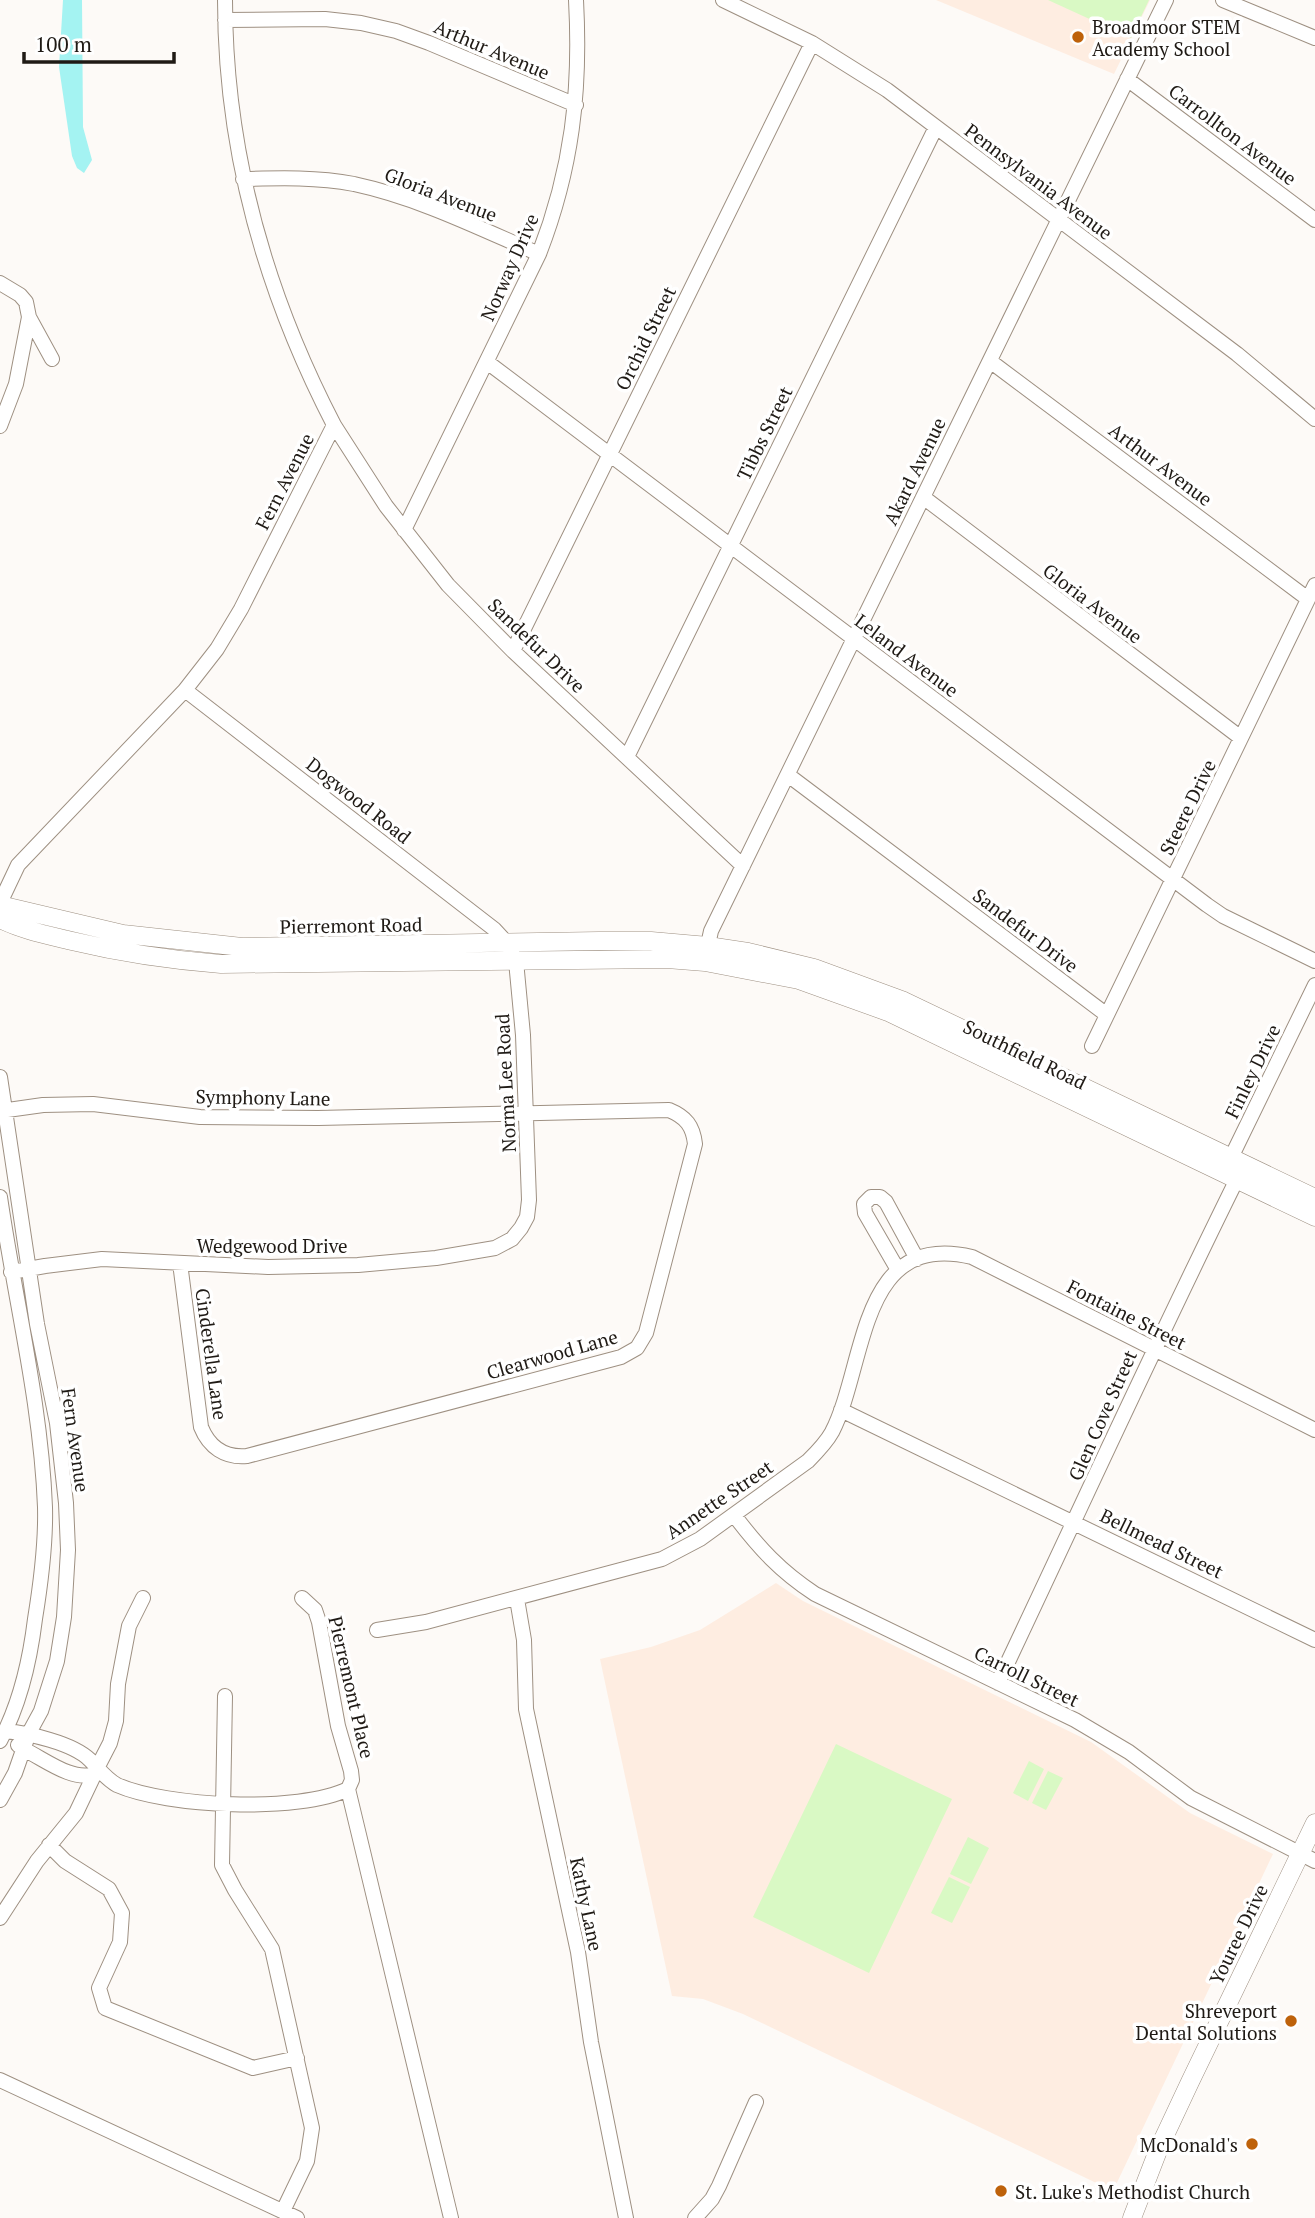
<svg xmlns="http://www.w3.org/2000/svg" width="1315" height="2218" font-family="'PT Serif',serif">
<rect width="100%" height="100%" fill="#fdfaf7"/>
<path fill="#feede1" d="M936,0H1150L1114,74Z
M776,1583L803,1601L1091,1742L1190,1813L1273,1854L1113,2191L743,2014L703,1999L672,1996L600,1659L651,1647L700,1630Z"/>
<path fill="#d9f9c4" d="M1048,0H1149L1131,38Z
M836,1744L952,1799L869,1973L753,1917Z
M1029,1761L1044,1769L1028,1801L1013,1793Z
M1048,1771L1063,1778L1046,1810L1032,1803Z
M968,1837L989,1848L971,1884L950,1874Z
M949,1877L970,1887L952,1923L931,1913Z"/>
<path fill="#a4f3f2" d="M63,0H82L83,127L92,160L84,173L77,168L72,156L59,67Z"/>
<g fill="none" stroke-linecap="round" stroke-linejoin="round">
<g stroke="#9e9082" stroke-width="16">
<path id="minor" d="M723,0L812,43L887,90L1237,354L1315,419
M1223,0L1315,38
M225,20L325,19L361,23L396,31L429,43L576,105
M1127,79L1315,220
M243,179C281,178 317,177 354,184C419,198 479,228 539,254
M0,283L20,295L26,302L29,317L52,359
M990,361L1308,599
M487,362L1207,905L1223,916L1315,961
M334,425L386,506L448,585L513,651L743,866
M0,426L16,384L29,317
M923,497L1241,738
M404,530L539,254C572,169 581,91 576,0
M513,651L812,43
M627,757L936,127
M788,775L1107,1015
M0,903L18,865L185,690L217,649L241,609L334,425C265,292 225,150 225,0
M706,954L711,931L1166,0
M1092,1046L1315,585
M0,1077L37,1324L57,1423L66,1503L68,1550L64,1617L57,1661L41,1711L29,1733L15,1773L0,1800
M0,1111L43,1105L93,1104L200,1117L318,1118L669,1110C686,1117 693,1126 695,1144L646,1333L637,1348L621,1357L247,1456C225,1458 209,1447 201,1427L180,1263
M1227,1166L1315,985
M0,1197C15,1300 41,1403 45,1507C46,1545 41,1582 35,1619C30,1660 20,1704 0,1741
M898,1270L865,1213L864,1204L871,1197H880L886,1202L917,1259
M11,1272L45,1266L102,1259L268,1267L358,1265L436,1258L495,1248L512,1239L521,1228L527,1217L529,1200L523,1035L516,961L507,943L494,929L185,690
M841,1410L1315,1640
M734,1515C759,1548 780,1571 815,1594L1075,1720L1129,1752L1191,1798L1315,1861
M517,1599L524,1640L526,1709L578,1952L591,2042L626,2218
M377,1630L426,1622L662,1559L700,1539L808,1461C817,1452 826,1443 832,1432C867,1364 858,1230 972,1257L1315,1430
M998,1683C1079,1512 1157,1340 1241,1171
M225,1696L222,1865L235,1890L272,1949L312,2128L307,2161L283,2211
M5,1731C28,1733 73,1743 90,1760C99,1769 106,1779 117,1785C167,1807 299,1813 348,1789L352,1780L351,1771L338,1726L319,1622L315,1610L302,1598
M18,1745L23,1749C43,1758 72,1782 94,1774L110,1743L116,1721L118,1684L129,1626L143,1598
M348,1789L451,2218
M49,1845L65,1861L109,1889L122,1913L120,1942L99,1988L105,2008L253,2068L297,2058
M0,1918L37,1861L76,1813L96,1771
M0,2080L297,2218
M695,2218L712,2199L719,2186L756,2102"/>
</g>
<g stroke="#9e9082" stroke-width="19">
<path id="major" d="M0,905L123,934L242,947L599,941H651L708,946L748,952L814,968L904,1001L1315,1198
M0,919C22,930 48,935 72,941C122,953 170,960 221,964L667,959L705,962L799,980L888,1012L1315,1217
M1132,2218L1159,2148L1190,2082L1315,1823"/>
</g>
<use href="#minor" stroke="#fff" stroke-width="14"/>
<use href="#major" stroke="#fff" stroke-width="18"/>
</g>
<g fill="#be620b" stroke="#fff" stroke-width="2.5">
<circle cx="1078" cy="37" r="7"/>
<circle cx="1291" cy="2021" r="7"/>
<circle cx="1252" cy="2144" r="7"/>
<circle cx="1001" cy="2191" r="7"/>
</g>
<g text-anchor="middle" dominant-baseline="central" stroke-width="7" stroke-linejoin="round" paint-order="stroke">
<g font-size="19" fill="#1f1a15" stroke="#fff" text-anchor="start">
<text x="1092" y="26">Broadmoor STEM<tspan x="1092" dy="22">Academy School</tspan></text>
<text x="1277" y="2010" text-anchor="end">Shreveport<tspan x="1277" dy="22">Dental Solutions</tspan></text>
<text x="1238" y="2144" text-anchor="end">McDonald's</text>
<text x="1015" y="2191">St. Luke's Methodist Church</text>
</g>
<g font-size="19" fill="#1f1a15" stroke="#fff">
<text transform="translate(492 49) rotate(23)">Arthur Avenue</text>
<text transform="translate(1233 134) rotate(37)">Carrollton Avenue</text>
<text transform="translate(1039 181) rotate(37)">Pennsylvania Avenue</text>
<text transform="translate(441 194) rotate(21)">Gloria Avenue</text>
<text transform="translate(509 267) rotate(-66)">Norway Drive</text>
<text transform="translate(645 338) rotate(-64)">Orchid Street</text>
<text transform="translate(764 433) rotate(-64)">Tibbs Street</text>
<text transform="translate(1161 464) rotate(37)">Arthur Avenue</text>
<text transform="translate(914 471) rotate(-64)">Akard Avenue</text>
<text transform="translate(284 481) rotate(-63)">Fern Avenue</text>
<text transform="translate(1093 603) rotate(37)">Gloria Avenue</text>
<text transform="translate(537 645) rotate(44)">Sandefur Drive</text>
<text transform="translate(907 655) rotate(37)">Leland Avenue</text>
<text transform="translate(359 800) rotate(38)">Dogwood Road</text>
<text transform="translate(1187 807) rotate(-64)">Steere Drive</text>
<text transform="translate(351 925) rotate(-1)">Pierremont Road</text>
<text transform="translate(1026 930) rotate(37)">Sandefur Drive</text>
<text transform="translate(1025 1054) rotate(26)">Southfield Road</text>
<text transform="translate(1252 1071) rotate(-64)">Finley Drive</text>
<text transform="translate(505 1083) rotate(-93)">Norma Lee Road</text>
<text transform="translate(263 1097) rotate(1)">Symphony Lane</text>
<text x="272" y="1245">Wedgewood Drive</text>
<text transform="translate(1127 1314) rotate(27)">Fontaine Street</text>
<text transform="translate(212 1354) rotate(82)">Cinderella Lane</text>
<text transform="translate(552 1354) rotate(-16)">Clearwood Lane</text>
<text transform="translate(1102 1415) rotate(-66)">Glen Cove Street</text>
<text transform="translate(76 1440) rotate(82)">Fern Avenue</text>
<text transform="translate(719 1499) rotate(-34)">Annette Street</text>
<text transform="translate(1162 1543) rotate(26)">Bellmead Street</text>
<text transform="translate(1027 1676) rotate(26)">Carroll Street</text>
<text transform="translate(352 1687) rotate(77)">Pierremont Place</text>
<text transform="translate(587 1904) rotate(78)">Kathy Lane</text>
<text transform="translate(1238 1934) rotate(-64)">Youree Drive</text>
</g>
</g>
<path d="M24 52v10h150v-10" fill="none" stroke="#1f1a15" stroke-width="3.5"/>
<text x="35" y="52" font-size="21" fill="#1f1a15" stroke="#ffffff" stroke-width="5" paint-order="stroke">100 m</text>
</svg>
